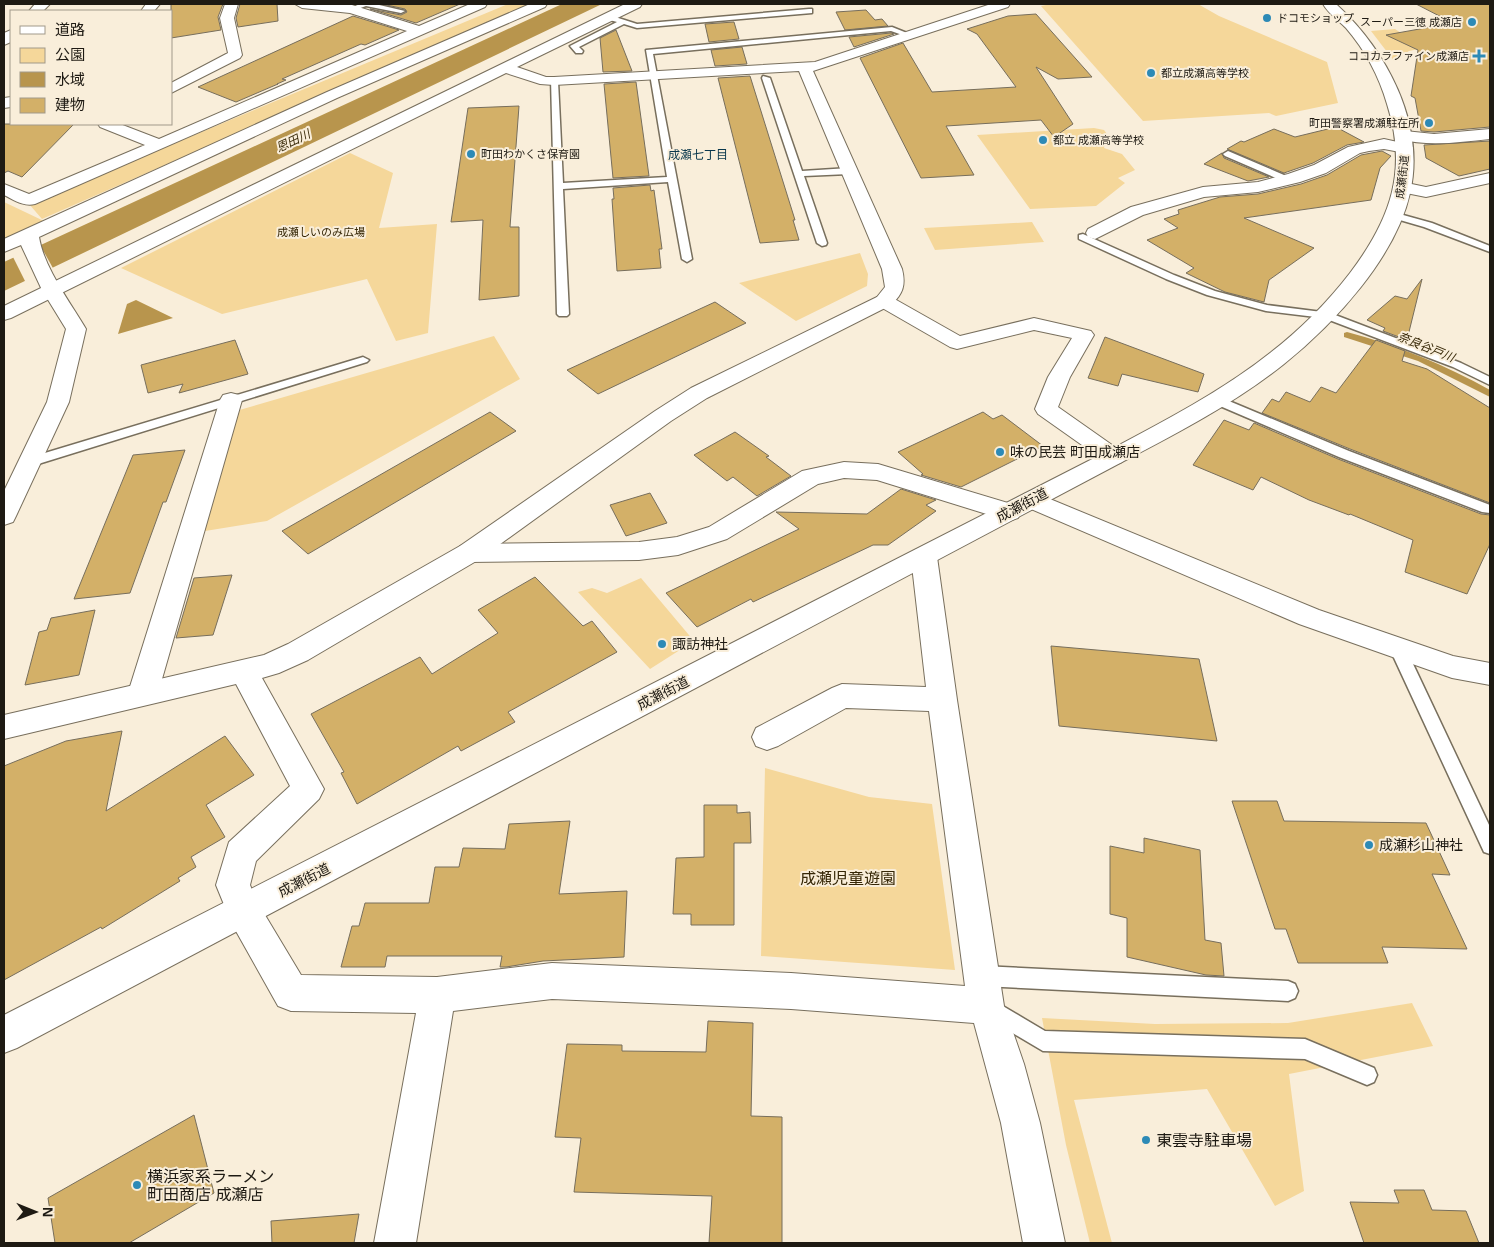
<svg xmlns="http://www.w3.org/2000/svg" width="1494" height="1247" font-family="Helvetica,'Noto Sans JP',sans-serif">
<rect width="100%" height="100%" fill="#f9eeda"/>
<path fill="#f5d79a" d="M508,4H531L42,219L29,204Z
M1051,4H1198L1219,16L1327,62L1338,103L1276,116L1269,113L1143,121L1041,6Z
M1395,29L1424,48L1409,51L1394,61L1371,31Z
M1094,128L1104,130L1107,134L1104,148L1122,154L1135,170L1118,178L1125,183L1096,206L1030,209L977,135Z
M350,153L393,173L379,228L437,224L428,333L396,341L367,279L222,314L121,268Z
M4,202L46,222L4,241Z
M1032,222L1044,242L935,250L924,228Z
M860,253L868,274L867,286L796,321L739,283Z
M494,336L520,379L267,521L199,532L236,411Z
M641,578L694,641L650,669L578,592L592,588L607,593Z
M765,768L869,797L932,804L955,970L761,956Z
M1412,1003L1433,1046L1289,1074L1304,1191L1275,1206L1207,1089L1074,1100L1112,1243H1090L1066,1145L1042,1018L1155,1024L1288,1023Z"/>
<path fill="#b8954d" d="M562,4H602L4,291V262Z
M136,300L173,318L118,334L127,304Z"/>
<path fill="#f9eeda" d="M39,243L54,270L26,283L12,255Z"/>
<g fill="none" stroke-linecap="round" stroke-linejoin="round">
<path fill="#b8954d" fill-rule="evenodd" d="M1347,332C1397,345 1445,365 1490,390V397L1418,361L1344,337V333Z"/>
</g>
<path fill="#d3b068" stroke="#776e5c" d="M171,4H223L218,17L221,30L171,38Z
M240,4H277L278,21L238,27L236,18Z
M382,4H460L416,23L370,9L401,15L407,12L405,9Z
M1416,4H1490V127L1434,132L1421,131L1415,98L1411,96L1418,50L1386,35L1453,23Z
M866,10L875,20L882,19L888,26L845,30L836,12Z
M1036,14L1092,77L1058,79L1036,67L1073,124L1054,137L1041,120L946,126L974,175L921,178L860,58L903,43L932,92L1016,87L977,34L967,29L1008,16Z
M353,16L399,30L365,45L361,44L282,79L286,80L277,84H278L236,102L198,87Z
M734,22L739,39L709,42L705,24Z
M616,30L632,71L603,72L600,38Z
M891,33L894,34L854,47L849,37Z
M742,47L747,64L715,66L711,50Z
M750,76L795,220H793L799,240L760,243L718,78Z
M636,82L649,176L613,178L604,84Z
M519,106L510,227H519V296L479,300L483,220L451,222L468,108Z
M4,124H74L22,177L8,171L4,173Z
M1336,127L1364,142L1347,145L1313,163L1284,173L1227,149L1241,141L1244,142L1274,129L1295,137Z
M1490,141V169L1459,176L1426,158L1424,145Z
M1382,151L1391,156L1380,168L1371,200L1244,218L1314,248L1269,280L1264,302L1225,292L1186,273L1194,268L1147,240L1178,228L1164,219L1179,214L1178,210L1220,197L1258,194L1301,184L1327,175L1361,155Z
M1222,153L1224,158L1269,177L1248,181L1204,164Z
M650,185L651,191L654,190L662,249H659L661,268L617,271L612,199H614L613,188Z
M1422,279L1407,340L1383,331L1385,328L1367,320L1395,296L1407,299Z
M715,302L746,323L598,394L567,370Z
M1105,337L1204,374L1198,392L1122,374L1118,386L1088,378Z
M235,340L248,374L179,393L183,384L148,393L141,365Z
M1376,340L1405,351L1402,361L1427,369L1490,408V503L1350,449L1262,413L1272,399L1279,402L1286,392L1310,402L1321,387L1336,393Z
M490,412L516,431L308,554L282,531Z
M983,412L993,419L1002,415L1043,446L961,487L921,475L923,474L898,452Z
M1224,420L1249,430L1254,423L1338,459L1481,514L1490,515V544L1467,594L1405,572L1413,540L1350,514L1349,515L1309,500L1261,477L1253,490L1193,465Z
M735,432L769,456L766,457L791,476L757,496L733,477L727,481L694,455Z
M185,450L166,502H163L130,593L74,599L133,455Z
M901,489L936,500L926,505L936,511L888,545H873L753,602L751,599L697,627L666,593L799,529L776,512L867,514Z
M650,493L667,523L626,536L610,505Z
M232,575L213,635L176,638L194,578Z
M535,577L583,626L592,621L617,652L508,712L515,722L461,751L458,746L357,804L341,773L344,772L311,714L420,657L432,674L498,633L478,610Z
M95,610L79,675L25,685L39,632L47,630L51,618Z
M1051,646L1199,659L1217,741L1059,726Z
M122,731L106,811L225,736L254,775L206,805L225,837L191,857L196,867L178,878L180,881L102,929L101,927L4,980V766L66,741Z
M1232,801H1277L1284,821L1426,823L1450,875L1432,874L1467,949L1382,947L1388,963H1298L1286,929H1275Z
M704,805H737V813L750,812L751,843H734V925H691V914H673L676,858L704,857Z
M570,821L559,894L627,891L624,957L543,961L506,967H500L502,956H387L385,967H341L352,926H359L365,903H429L435,867H459L463,848L505,849L509,824Z
M1144,838L1200,850L1205,940L1221,943L1224,976L1206,975L1127,957V918L1110,914V846L1144,853Z
M708,1021L753,1023L751,1116L782,1117V1243H709L712,1196L574,1192L581,1138L555,1137L567,1044L622,1045V1051L706,1052Z
M194,1115L214,1193L129,1243H55L48,1198Z
M1394,1190H1424L1432,1210L1466,1211L1479,1243H1364L1350,1202L1399,1203Z
M359,1214L354,1243H272L271,1221Z"/>
<g fill="none" stroke-linecap="round" stroke-linejoin="round">
<g stroke="#786f5d" stroke-width="3">
<path id="service" d="M360,4H375L405,11L401,13L366,6L352,11L348,9Z
M809,9H812V13L637,28L624,24L579,47L583,51L582,53H576L570,46L617,22L606,19V15H609L637,24Z
M892,27L912,35L908,37L891,31L653,54L692,259L687,262L682,259L668,182L563,189L569,314L567,316H559L557,314L551,79L558,81L563,183L667,177L646,50Z
M763,76L770,78L802,171L849,168L854,171L849,174L804,176L827,243L826,245L822,246L817,243L762,78Z
M1228,151L1291,178L1293,180L1291,182H1285L1225,156L1223,154Z
M1396,213L1432,223L1490,246V252L1424,227L1393,218V214Z
M1083,234L1174,275L1215,291L1267,305L1330,313L1461,363L1490,377V385L1453,367L1324,318L1266,311L1207,295L1166,279L1079,239V235Z
M363,357L369,360L367,362L35,465H25L24,462L25,459Z
M1217,396L1349,451L1490,505V513L1482,512L1339,457L1213,403L1211,400Z
M1397,641L1402,643L1405,647L1490,827V854L1484,852L1389,647L1392,643Z
M982,966L1288,981L1295,984L1298,991L1295,998L1288,1001L982,986L975,983L972,976L975,969Z
M991,999L1045,1031L1305,1039L1374,1068L1377,1075L1374,1082L1367,1085L1305,1059L1043,1051L984,1016L981,1009L984,1002Z"/>
</g>
<g stroke="#786f5d" stroke-width="2">
<path id="minor" d="M146,4H160L154,11H141Z
M225,4H238L234,18L242,55L240,58L171,93V83L228,53L220,18Z
M295,4L352,5L419,26L470,4H487L485,7L35,204C24,207 14,200 4,195V184L29,194L145,145L100,127L98,124H120L159,139L407,31L350,13L302,8Z
M530,4H547L545,7L337,98L39,237C44,268 70,302 86,329L69,402L16,516L13,522L4,525V491L47,402L66,329L42,290L21,245L4,252V239L327,92Z
M11,97V107L4,108V98Z
M1490,129V139C1460,142 1429,147 1399,139L1397,136L1399,133L1405,131L1434,134Z
M1384,139L1411,145L1413,148L1411,151L1405,153L1384,149L1369,151L1360,153L1326,173L1300,182L1258,192L1204,197L1143,215L1095,239L1088,237L1086,233L1088,229L1131,207L1203,187L1258,182L1288,174L1314,165L1348,147Z
M1490,173V183L1426,197L1396,191L1393,187L1396,183L1402,182L1426,187Z
M884,295L891,297L960,336L1034,318L1091,331L1094,335L1070,377L1058,407L1122,452L1126,457L1122,462L1114,465L1106,462L1038,414L1035,409L1048,377L1072,338L1034,330L957,349L950,347L877,305L874,301L877,297Z
M231,393L239,395L242,400L158,693L153,701L143,705L133,701L128,693L220,400L223,395Z
M844,462L878,464L1018,506L1021,512L1018,518L1009,521L877,480L844,478L818,484L727,539L678,555L639,560L469,562L460,560L456,553L460,546L469,544L639,542L677,537L709,527L802,471Z
M1033,492L1319,610L1453,656L1490,663V685L1452,678L1299,624L1024,506L1021,500L1024,494Z
M924,548L933,550L937,557L957,700L1004,1006L1024,1064L1040,1123L1065,1243H1023L1001,1123L974,1023L791,1009L552,999L453,1011L416,1243H374L416,1013L291,1011L278,1006L232,924L227,912L232,900L244,896L256,900L301,975L437,977L552,963L791,973L965,986L929,711L846,708L778,746L767,750L756,746L752,737L756,728L832,688L842,684L926,687L911,557L915,550Z"/>
</g>
<g stroke="#786f5d" stroke-width="2">
<path id="tertiary" d="M35,4H50L43,11H29Z
M625,4H642L640,7L517,67L546,77H554L815,62L991,4H1010L1008,7L813,71L902,269C906,285 903,294 891,305L707,398L671,421L478,560L308,660L279,673L262,678L324,789L319,799L256,861L250,885L261,912L256,924L244,928L232,924L216,885L229,842L290,786L236,684L4,739V715L264,655L288,644L460,546L655,411L691,388L877,297L885,287L882,269L799,71L554,85L540,84L506,73L11,318L4,320V306Z
M11,30V42L4,45V33Z"/>
</g>
<g stroke="#786f5d" stroke-width="2">
<path id="secondary" d="M1323,4H1336C1386,50 1426,123 1410,193C1396,257 1334,324 1284,364C1235,403 1178,433 1122,462L17,1048L4,1053V1015L1106,452C1199,403 1285,358 1350,273C1391,219 1408,170 1387,104C1379,76 1365,50 1346,28C1338,20 1328,13 1323,4Z"/>
</g>
<use href="#service" fill="#fff" fill-rule="evenodd"/>
<use href="#minor" fill="#fff" fill-rule="evenodd"/>
<use href="#tertiary" fill="#fff" fill-rule="evenodd"/>
<use href="#secondary" fill="#fff" fill-rule="evenodd"/>
</g>
<g fill="#2d8ab6" stroke="#f9eeda" stroke-width="2">
<circle cx="1267" cy="18" r="5"/>
<circle cx="1472" cy="22" r="5"/>
<path d="M1476.5 48.5h5v5h5v5h-5v5h-5v-5h-5v-5h5z"/>
<circle cx="1151" cy="73" r="5"/>
<circle cx="1429" cy="123" r="5"/>
<circle cx="1043" cy="140" r="5"/>
<circle cx="471" cy="154" r="5"/>
<circle cx="1000" cy="452" r="5"/>
<circle cx="662" cy="644" r="5"/>
<circle cx="1369" cy="845" r="5"/>
<circle cx="1146" cy="1140" r="5"/>
<circle cx="137" cy="1185" r="5"/>
</g>
<g text-anchor="middle" dominant-baseline="central" stroke-width="4" stroke-linejoin="round" paint-order="stroke">
<g font-size="11" fill="#1e1a13" stroke="#f9eeda" text-anchor="start">
<text x="1277" y="18">ドコモショップ</text>
<text x="1462" y="22" text-anchor="end">スーパー三徳 成瀬店</text>
<text x="1469" y="56" text-anchor="end">ココカラファイン成瀬店</text>
<text x="1161" y="73">都立成瀬高等学校</text>
<text x="1419" y="123" text-anchor="end">町田警察署成瀬駐在所</text>
<text x="1053" y="140">都立 成瀬高等学校</text>
<text x="481" y="154">町田わかくさ保育園</text>
</g>
<g font-size="11" fill="#1e1a13" stroke="#f9eeda">
<text transform="translate(1402 177) rotate(-83)">成瀬街道</text>
</g>
<g font-size="11" fill="#362706" stroke="#f9eeda">
<text x="321" y="232">成瀬しいのみ広場</text>
</g>
<g font-size="12" font-style="italic" fill="#3a2b0a" stroke="#f9eeda">
<text transform="translate(293 141) rotate(-25)">恩田川</text>
<text transform="translate(1426 347) rotate(22)">奈良谷戸川</text>
</g>
<g font-size="12" fill="#09374c" stroke="#f9eeda">
<text x="698" y="155">成瀬七丁目</text>
</g>
<g font-size="14" fill="#1e1a13" stroke="#f9eeda" text-anchor="start">
<text x="1010" y="452">味の民芸 町田成瀬店</text>
<text x="672" y="644">諏訪神社</text>
<text x="1379" y="845">成瀬杉山神社</text>
</g>
<g font-size="14" fill="#1e1a13" stroke="#f9eeda">
<text transform="translate(1022 505) rotate(-28)">成瀬街道</text>
<text transform="translate(663 693) rotate(-27)">成瀬街道</text>
<text transform="translate(304 880) rotate(-27)">成瀬街道</text>
</g>
<g font-size="16" fill="#362706" stroke="#f9eeda">
<text x="848" y="878">成瀬児童遊園</text>
</g>
<g font-size="16" fill="#1e1a13" stroke="#f9eeda" text-anchor="start">
<text x="1156" y="1140">東雲寺駐車場</text>
<text x="147" y="1176">横浜家系ラーメン<tspan x="147" dy="18">町田商店 成瀬店</tspan></text>
</g>
</g>
<rect width="1494" height="1247" fill="none" stroke="#1e1a13" stroke-width="10"/>
<rect x="10" y="10" width="162" height="115" fill="#f9eeda" stroke="#a1998a"/>
<rect x="20" y="26" width="25" height="8" fill="#ffffff" stroke="#a1998a"/>
<text x="55" y="35" font-size="15" fill="#1e1a13">道路</text>
<rect x="20" y="48" width="25" height="15" fill="#f5d79a" stroke="#a1998a"/>
<text x="55" y="60" font-size="15" fill="#1e1a13">公園</text>
<rect x="20" y="72" width="25" height="15" fill="#b8954d" stroke="#a1998a"/>
<text x="55" y="85" font-size="15" fill="#1e1a13">水域</text>
<rect x="20" y="98" width="25" height="15" fill="#d3b068" stroke="#a1998a"/>
<text x="55" y="110" font-size="15" fill="#1e1a13">建物</text>
<g transform="translate(35 1212) rotate(91)" stroke="#f9eeda" stroke-width="4" paint-order="stroke">
<path d="M0-4L9 19L0 12L-9 19Z" fill="#1e1a13"/>
<text y="-8" font-size="14" font-weight="bold" text-anchor="middle" fill="#1e1a13">N</text>
</g>
</svg>
